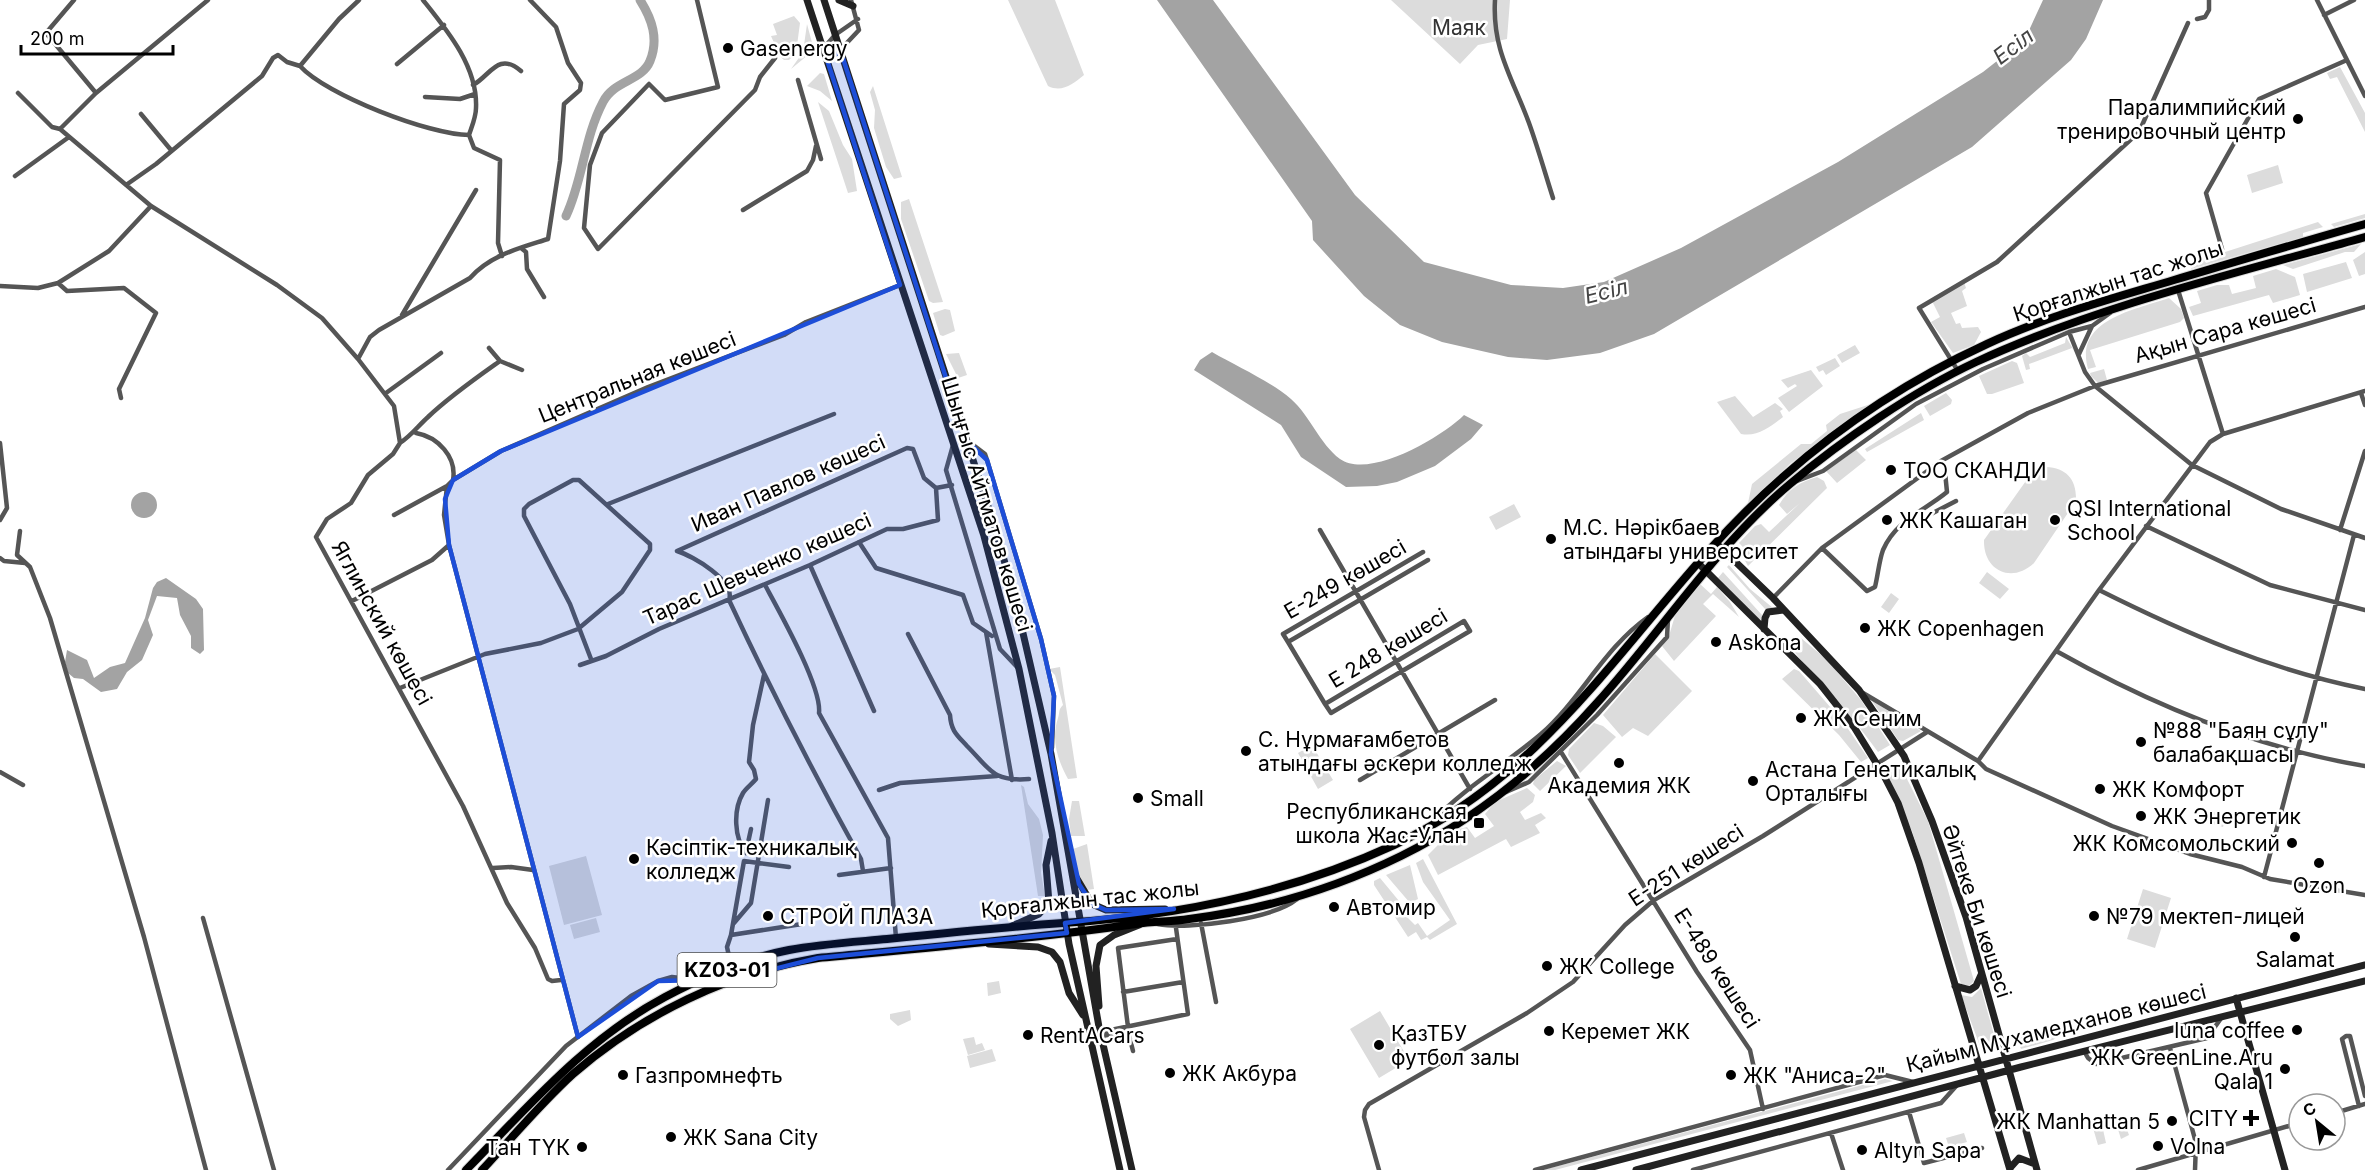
<svg xmlns="http://www.w3.org/2000/svg" width="2365" height="1170" font-family="Inter,sans-serif">
<rect width="100%" height="100%" fill="#fff"/>
<path fill="#dcdcdc" d="M1008,0H1055L1084,75C1073,84 1062,93 1048,86Z
M1391,0H1510L1507,39L1478,45L1460,64Z
M794,16L800,23L796,53L789,60H784L773,50L775,45L771,36L777,35L773,24Z
M807,24L814,50L791,69L803,52Z
M2340,67L2365,113V132L2337,77L2330,79L2327,73Z
M820,73L824,74L832,101L820,91L807,86Z
M873,86L902,177L894,179L886,167L874,128L875,110L870,92Z
M818,102L829,111L843,145L852,159L857,191L848,193Z
M2278,165L2283,183L2252,193L2247,175Z
M909,199L943,302L933,303L929,301L901,219V202Z
M2365,214V218L2334,227L2331,224Z
M2318,222L2323,227L2303,233V237L2191,269L2194,262Z
M2361,244L2354,252H2345L2293,269L2283,265Z
M2365,252V274L2359,276L2353,260Z
M2346,262L2352,278L2307,292L2303,274Z
M2276,269L2295,277L2300,295L2273,303L2269,295L2193,316L2189,307L2201,303L2197,291L2217,285H2229L2232,294L2256,288L2253,276Z
M1964,282L1966,288L1962,291L1967,306L1951,313L1956,324L1960,323L1962,328L1978,327L1981,332L1974,345L1953,353L1931,322L1940,317L1932,301Z
M2169,298L2181,309L2184,318L2180,322L2090,350L2096,367L2088,369C2074,320 2134,310 2169,298Z
M945,309L950,310L955,331L943,336L940,335L933,313Z
M2066,337L2076,354L2072,348L2029,364L2030,369L2026,370L2022,356L2026,353L2030,357L2065,343Z
M1855,345L1860,353L1842,363L1837,355Z
M959,353L967,375L958,378L946,354Z
M1835,358L1840,366L1826,375L1823,370L1819,372L1816,367Z
M2012,361L2017,363L2024,383L1992,394H1987L1979,376Z
M2104,369L2107,380L2098,383L2091,376L2090,373Z
M1811,370L1823,386L1789,412L1778,398L1797,386L1795,384L1788,388L1781,380Z
M1946,393L1952,400L1951,404L1930,416L1924,406Z
M1735,396L1753,417L1775,403L1783,409L1780,411L1783,417C1770,427 1758,437 1741,434L1717,402Z
M1871,404L1791,463L1748,503L1752,484L1801,444H1811L1827,431L1826,425L1840,414Z
M1921,413L1924,420L1867,452L1865,449Z
M1856,450L1866,460L1837,483L1826,471Z
M2046,467C2067,468 2077,480 2076,501L2034,563C2012,584 1983,571 1984,540L2028,478Z
M1817,477L1824,481L1827,488L1748,566L1743,557L1748,552L1739,543L1755,526L1761,524L1769,532L1800,503L1787,514L1779,505C1788,489 1800,482 1817,477Z
M1514,504L1521,517L1496,530L1489,517Z
M1729,565L1750,589L1773,608L1766,610L1727,567Z
M1723,572L1762,615L1760,622L1718,578Z
M1987,572L2009,589L2000,599L1979,583Z
M1700,584L1711,594L1717,587L1730,602L1739,617L1713,594L1703,604L1716,616L1674,661L1662,646L1669,636L1676,612Z
M1891,593L1899,599L1889,613L1881,607Z
M1801,638L1826,659L1861,700L1890,745L1878,752C1852,715 1820,684 1792,649Z
M1655,654L1692,691L1648,736L1633,728L1622,737L1603,715Z
M1060,667L1077,778L1068,779C1057,759 1051,739 1058,718C1060,712 1058,710 1063,705L1055,675L1049,669Z
M1794,669L1799,671L1844,723L1868,758L1861,762L1839,735L1782,679Z
M1872,701L1879,705L1921,731L1903,741L1898,740Z
M1594,723L1603,726L1616,737L1580,773L1568,755L1569,749Z
M1312,745L1333,780L1318,789L1298,753Z
M1557,761L1566,766L1540,791L1533,784L1534,780Z
M1901,767L1928,821L1974,981L1969,986L1961,984L1912,831L1886,775Z
M1021,785L1024,787L1028,804L1039,819L1043,835L1041,873L1045,896H1038Z
M1527,788L1535,795L1533,802L1520,812L1525,820L1541,813L1546,818L1535,825L1540,833L1511,847L1506,839L1438,875L1428,855L1452,831L1467,827L1475,838L1494,826L1485,814L1495,802Z
M1072,801H1079L1085,836H1071L1069,819Z
M2207,810L2227,816L2223,827L2204,821Z
M1087,844L1094,889L1087,890L1079,878L1073,849Z
M586,856L602,915L564,925L549,866Z
M1423,859L1457,924L1430,940L1427,937L1421,940L1416,932L1408,937L1374,885V881L1380,878L1409,913L1406,916L1415,925L1418,923L1427,936L1450,920L1423,882L1416,863Z
M1410,865L1418,899L1410,903L1386,875Z
M2143,889L2171,898L2155,948L2127,939Z
M596,918L600,932L574,939L570,925Z
M999,981L1001,993L988,996L987,983Z
M1981,988L1996,1042L1980,1046L1961,995L1972,997Z
M910,1010L911,1020L898,1026L890,1019V1014Z
M1380,1011L1409,1060L1379,1078L1350,1029Z
M2072,1021V1026L2053,1040L2021,1049L2018,1041L2021,1036Z
M974,1037L976,1045L982,1043L985,1050L968,1055L963,1039Z
M992,1049L996,1061L970,1068L967,1056Z
M1885,1079L1893,1081L1555,1170H1543Z
M2123,1119L2129,1135L2121,1139L2116,1123Z
M2102,1125L2106,1143L2098,1145L2093,1128Z
M1964,1133L1967,1142L1949,1147L1946,1138Z"/>
<path fill="#a3a3a3" d="M1157,0H1213L1355,195L1424,262L1511,285L1563,288L1604,282L1681,248L1838,162L1983,72L2025,39L2043,0H2103L2086,39L2071,60L1972,147L1654,334L1600,353L1547,360L1508,357L1442,342L1400,325L1364,296L1313,240L1312,221Z
M1212,352C1236,366 1270,381 1291,399C1311,417 1319,443 1340,459C1370,480 1443,436 1464,415L1483,425L1471,439L1435,466L1397,482L1377,486L1346,487L1301,457L1281,425L1194,370L1200,360Z
M131 505a13 13 0 1 1 26 0a13 13 0 1 1-26 0Z
M166,578L196,599L203,609L204,650L200,654L191,648V636L180,615L177,598L157,596L148,620L153,635L142,660L127,672L117,689L101,692L83,679L74,678L68,673L65,662L67,650L87,660L94,678L110,667L125,663L145,618L153,588L157,582Z"/>
<g fill="none" stroke-linecap="round" stroke-linejoin="round">
<path stroke="#a3a3a3" stroke-width="9" d="M566,216C583,180 584,138 603,102C614,80 642,81 650,61C659,39 652,19 640,0"/>
<g stroke="#dbdbdb" stroke-width="10">
<path id="primary" d="M466,1170C528,1107 586,1039 665,997C703,977 747,958 789,950C821,944 855,942 887,939C946,933 1005,927 1063,923C1178,916 1290,893 1394,845C1571,763 1644,597 1784,476C1844,423 1913,378 1987,344C2047,316 2111,299 2174,280C2238,261 2301,242 2365,224
M482,1170C512,1138 541,1103 573,1074C642,1014 728,973 818,958C924,948 1030,939 1136,924C1154,921 1171,922 1189,919C1262,910 1336,888 1401,856C1476,819 1541,766 1596,704C1662,631 1715,547 1790,484C1842,440 1914,391 1976,362C2097,306 2237,273 2365,237"/>
</g>
<path stroke="#555" stroke-width="4.5" d="M74,0L46,33L96,93
M423,0C447,30 478,67 476,108C476,117 472,126 469,135
M530,0L556,27L568,63L581,83L580,90L564,104L560,161L548,239C520,248 490,255 470,278L379,330L370,337L358,359L394,406L400,443L393,454L368,475L351,503L327,519L316,537L463,806L507,903L535,948L548,979L552,981L561,980
M697,0L718,87L665,100L649,84L602,133L590,165L584,228L598,249L755,90L760,77L775,58
M1495,0C1492,50 1513,79 1529,123C1538,148 1545,173 1553,198
M2317,0L2365,96
M2324,15L2354,0
M2197,19L2205,17L2209,10V0
M823,49L835,35L858,19
M828,63L859,30L851,0
M397,64L444,25
M300,66C326,95 430,135 469,135L474,148L500,160L498,243L502,256
M798,80L821,159
M473,85C490,76 498,51 521,71
M18,93L52,127L60,129L151,206L277,285L322,318L358,359
M425,97L460,99L475,94
M141,114L171,150
M60,129L96,93L208,0
M15,176L69,137
M126,185L156,164L262,76L273,58L278,55L287,62L300,66L339,19L359,0
M743,210L807,171L813,160L816,146
M521,248L526,252L527,269L544,297
M2222,249L2206,193L2259,99L2347,60
M58,283L67,291L124,288L156,313L119,389L121,398
M0,286L38,288L58,283L109,251L151,206
M2178,290L2223,434
M402,315L476,190
M2069,332L2085,372L2095,386L2192,465L2281,509L2365,538
M2079,354L2092,326
M500,361L522,370
M1958,371L1919,308L1997,262L2139,132L2188,23
M386,393L441,353
M2361,393L2365,405
M416,433C438,437 457,457 453,480
M968,441L985,454L987,460L1041,639L1054,696L1052,748
M0,443L7,508L0,520
M400,443C412,435 418,426 428,417C450,396 476,378 500,361L489,348
M953,445L946,470L1000,649L1017,667
M1797,481L1823,471L1916,404L1983,369L2069,332L2092,326L2110,313
M447,486L444,515L449,545L578,1037
M608,504L834,414
M394,515L447,486L453,480L501,451L648,387L784,335L806,322L900,285
M1929,515L1956,501
M2146,526L2270,585L2365,610
M1320,530L1470,789
M2340,530L2365,451
M20,531L17,555L30,567L50,618L144,937L206,1170
M859,542L876,568L963,595L973,623L992,636
M1822,548L1867,591L1875,587C1878,575 1879,561 1883,550C1896,520 1924,511 1947,492L1945,472
M677,551C693,556 736,581 729,600C770,688 814,774 861,859L863,871
M677,551L907,448L913,449L924,478L936,488
M0,558L4,561L25,563
M810,565L874,711
M765,585C779,611 822,687 819,713L888,838L896,938
M2099,590C2185,633 2270,670 2365,689
M1773,598L1822,548L1941,461L2028,413L2095,386L2365,307
M352,601L432,560L449,545
M986,632L1012,780
M908,634L950,715C951,731 957,735 967,746C990,769 992,782 1029,779
M1288,642L1428,560
M2058,652C2154,706 2256,748 2365,766
M580,665L606,656L659,629L810,565L887,529H903L938,520L936,488L952,485
M400,688L485,654L541,643L578,629L622,592L650,550V544L579,480H573L529,504L524,509V516L570,604L591,659
M1863,693L1978,761L1986,769L2112,826L2190,854L2242,867L2270,879L2365,895
M1325,704L1464,621L1470,631L1331,713L1325,704L1288,642L1283,634L1423,552
M1561,752L1697,972L1750,1050L1763,1109
M1978,761L2099,590L2210,442L2223,434L2365,391
M0,772L23,785
M1360,780L1495,700
M879,790L900,783L997,776
M1506,792L1529,782L1597,715L1667,637L1668,619
M1434,820C1465,787 1506,764 1541,734C1581,699 1604,648 1648,617
M746,852L751,829
M746,853C734,838 733,810 743,793C746,788 752,784 756,779L754,770L749,762L753,725L764,675
M493,868L511,867L533,870
M839,875L891,868
M2264,877L2354,535
M203,918L274,1170
M734,923L751,903L768,800
M1201,923L1216,1002
M1158,924C1188,930 1273,919 1297,899
M731,935L744,861L789,867
M734,979L727,947L731,935L802,924
M1123,992L1183,982
M1128,1027L1118,948L1177,939
M1101,1032L1188,1014L1176,928
M1102,1036L1128,1031L1133,1051
M2170,1048L2196,1143L2195,1170
M2084,1051L2088,1058L2096,1064L2207,1038L2222,1017
M2359,1106L2342,1039L2346,1036H2350L2365,1096
M1909,1112L1924,1163L1982,1148
M2335,1113L2365,1104
M1831,1133L1843,1170
M448,1170L566,1046L631,996L658,981L672,977L697,980
M1379,1170L1364,1117L1365,1110L1369,1104L1527,1013L1573,982L1625,925L1654,900L1763,836L1927,732
M1535,1170L1885,1075L1913,1082
M1693,1170L1941,1103L1958,1084
M2138,1170L2299,1123"/>
<path stroke="#222" stroke-width="7" d="M807,0L984,536L1019,669L1052,833L1069,944L1120,1170
M824,0L996,531L1016,603L1051,754L1099,1027L1132,1170
M839,0L853,6
M1717,544L1773,598L1859,690L1904,756L1932,821L1966,917L2037,1170
M1699,564L1820,684L1854,727L1883,774L1898,803L1919,863L2010,1170
M1764,629L1765,618L1768,612L1783,610
M1076,877L1092,904L1106,910L1165,909
M1012,926L1039,914L1049,903L1046,865L1051,841
M989,944L1038,947L1052,952L1060,962L1069,993L1083,1015
M1955,986L1970,990L1976,986L1981,975
M2236,998L2285,1170
M1099,1006L1096,966L1100,945L1114,935L1139,925
M2010,1168L2019,1158L2035,1164
M1581,1170L2365,965
M1636,1170L2021,1067L2365,981"/>
<use href="#primary" stroke="#000" stroke-width="8"/>
</g>
<path fill="#1d4ed8" fill-opacity="0.2" stroke="#1d4ed8" stroke-width="4.5" stroke-linejoin="round" d="M840,49L966,440L987,460L1041,639L1054,696L1051,754L1079,884L1092,904L1106,910L1174,909L1065,923L1067,933L818,958L734,979L732,967L703,980L658,981L578,1037L449,545L445,499L453,480L501,451L900,285L828,63Z"/>
<g fill="#000" stroke="#fff" stroke-width="2">
<circle cx="728" cy="48" r="6"/>
<circle cx="2298" cy="119" r="6"/>
<circle cx="1891" cy="470" r="6"/>
<circle cx="1887" cy="520" r="6"/>
<circle cx="2055" cy="520" r="6"/>
<circle cx="1551" cy="539" r="6"/>
<circle cx="1865" cy="628" r="6"/>
<circle cx="1716" cy="642" r="6"/>
<circle cx="1801" cy="718" r="6"/>
<circle cx="2141" cy="742" r="6"/>
<circle cx="1246" cy="751" r="6"/>
<circle cx="1619" cy="763" r="6"/>
<circle cx="1753" cy="781" r="6"/>
<circle cx="2100" cy="789" r="6"/>
<circle cx="1138" cy="798" r="6"/>
<circle cx="2141" cy="816" r="6"/>
<rect x="1473" y="817" width="12" height="12" rx="3"/>
<circle cx="2292" cy="843" r="6"/>
<circle cx="634" cy="859" r="6"/>
<circle cx="2319" cy="863" r="6"/>
<circle cx="1334" cy="907" r="6"/>
<circle cx="768" cy="916" r="6"/>
<circle cx="2094" cy="916" r="6"/>
<circle cx="2295" cy="937" r="6"/>
<circle cx="1547" cy="966" r="6"/>
<circle cx="2297" cy="1030" r="6"/>
<circle cx="1549" cy="1031" r="6"/>
<circle cx="1028" cy="1035" r="6"/>
<circle cx="1379" cy="1045" r="6"/>
<circle cx="2285" cy="1069" r="6"/>
<circle cx="1170" cy="1073" r="6"/>
<circle cx="623" cy="1075" r="6"/>
<circle cx="1731" cy="1075" r="6"/>
<path d="M2248 1109h6v6h6v6h-6v6h-6v-6h-6v-6h6z"/>
<circle cx="2172" cy="1121" r="6"/>
<circle cx="671" cy="1137" r="6"/>
<circle cx="2158" cy="1146" r="6"/>
<circle cx="582" cy="1147" r="6"/>
<circle cx="1862" cy="1150" r="6"/>
</g>
<g text-anchor="middle" dominant-baseline="central" stroke-width="5" stroke-linejoin="round" paint-order="stroke">
<rect fill="#fff" stroke="#4c4c4c" stroke-width="1.5" x="677.5" y="953" width="99" height="34" rx="4.5"/>
<g font-size="20" font-weight="bold" fill="#000">
<text x="727" y="970">KZ03-01</text>
</g>
<g font-size="21" fill="#333" stroke="#fff">
<text x="1459" y="27">Маяк</text>
</g>
<g font-size="21" fill="#000" stroke="#fff" text-anchor="start">
<text x="740" y="48">Gasenergy</text>
<text x="2286" y="107" text-anchor="end">Паралимпийский<tspan x="2286" dy="24">тренировочный центр</tspan></text>
<text x="1903" y="470">ТОО СКАНДИ</text>
<text x="2067" y="508">QSI International<tspan x="2067" dy="24">School</tspan></text>
<text x="1899" y="520">ЖК Кашаган</text>
<text x="1563" y="527">М.С. Нәрікбаев<tspan x="1563" dy="24">атындағы университет</tspan></text>
<text x="1877" y="628">ЖК Copenhagen</text>
<text x="1728" y="642">Askona</text>
<text x="1813" y="718">ЖК Сеним</text>
<text x="2153" y="730">№88 "Баян сұлу"<tspan x="2153" dy="24">балабақшасы</tspan></text>
<text x="1258" y="739">С. Нұрмағамбетов<tspan x="1258" dy="24">атындағы әскери колледж</tspan></text>
<text x="1765" y="769">Астана Генетикалық<tspan x="1765" dy="24">Орталығы</tspan></text>
<text x="1619" y="785" text-anchor="middle">Академия ЖК</text>
<text x="2112" y="789">ЖК Комфорт</text>
<text x="1150" y="798">Small</text>
<text x="1467" y="811" text-anchor="end">Республиканская<tspan x="1467" dy="24">школа Жас-Улан</tspan></text>
<text x="2153" y="816">ЖК Энергетик</text>
<text x="2280" y="843" text-anchor="end">ЖК Комсомольский</text>
<text x="646" y="847">Кәсіптік-техникалық<tspan x="646" dy="24">колледж</tspan></text>
<text x="2319" y="885" text-anchor="middle">Ozon</text>
<text x="1346" y="907">Автомир</text>
<text x="780" y="916">СТРОЙ ПЛАЗА</text>
<text x="2106" y="916">№79 мектеп-лицей</text>
<text x="2295" y="959" text-anchor="middle">Salamat</text>
<text x="1559" y="966">ЖК College</text>
<text x="2285" y="1030" text-anchor="end">luna coffee</text>
<text x="1561" y="1031">Керемет ЖК</text>
<text x="1391" y="1033">ҚазТБУ<tspan x="1391" dy="24">футбол залы</tspan></text>
<text x="1040" y="1035">RentACars</text>
<text x="2273" y="1057" text-anchor="end">ЖК GreenLine.Aru<tspan x="2273" dy="24">Qala 1</tspan></text>
<text x="1182" y="1073">ЖК Акбура</text>
<text x="635" y="1075">Газпромнефть</text>
<text x="1743" y="1075">ЖК "Аниса-2"</text>
<text x="2238" y="1118" text-anchor="end">CITY</text>
<text x="2160" y="1121" text-anchor="end">ЖК Manhattan 5</text>
<text x="683" y="1137">ЖК Sana City</text>
<text x="2170" y="1146">Volna</text>
<text x="570" y="1147" text-anchor="end">Тан ТҮК</text>
<text x="1874" y="1150">Altyn Sapa</text>
</g>
<g font-size="21" fill="#000" stroke="#fff">
<text transform="translate(2118 281) rotate(-18)">Қорғалжын тас жолы</text>
<text transform="translate(2225 330) rotate(-16)">Ақын Сара көшесі</text>
<text transform="translate(637 377) rotate(-22)">Центральная көшесі</text>
<text transform="translate(788 483) rotate(-24)">Иван Павлов көшесі</text>
<text transform="translate(987 504) rotate(73)">Шыңғыс Айтматов көшесі</text>
<text transform="translate(757 569) rotate(-24)">Тарас Шевченко көшесі</text>
<text transform="translate(1345 579) rotate(-30)">Е-249 көшесі</text>
<text transform="translate(382 623) rotate(61)">Яглинский көшесі</text>
<text transform="translate(1388 648) rotate(-31)">Е 248 көшесі</text>
<text transform="translate(1686 865) rotate(-33)">Е-251 көшесі</text>
<text transform="translate(1090 899) rotate(-6)">Қорғалжын тас жолы</text>
<text transform="translate(1977 911) rotate(72)">Әйтеке Би көшесі</text>
<text transform="translate(1717 968) rotate(57)">Е-489 көшесі</text>
<text transform="translate(2056 1028) rotate(-14)">Қайым Мұхамедханов көшесі</text>
</g>
<g font-size="22" font-style="italic" fill="#444" stroke="#fff">
<text transform="translate(2013 46) rotate(-37)">Есіл</text>
<text transform="translate(1606 291) rotate(-14)">Есіл</text>
</g>
</g>
<g transform="translate(2317 1122) rotate(330)"><circle r="28" fill="#ffffff" stroke="#999999" stroke-width="1.5"/>
<path d="M0-4.5L10 22L0 15L-10 22Z" fill="#000000"/>
<text y="-9" font-size="16" font-weight="bold" text-anchor="middle" fill="#000000">С</text>
</g>
<path d="M21 45v9h152v-9" fill="none" stroke="#000000" stroke-width="3"/>
<text x="30" y="45" font-size="18" fill="#000000" stroke="#ffffff" stroke-width="4.5" paint-order="stroke">200 m</text>
</svg>
